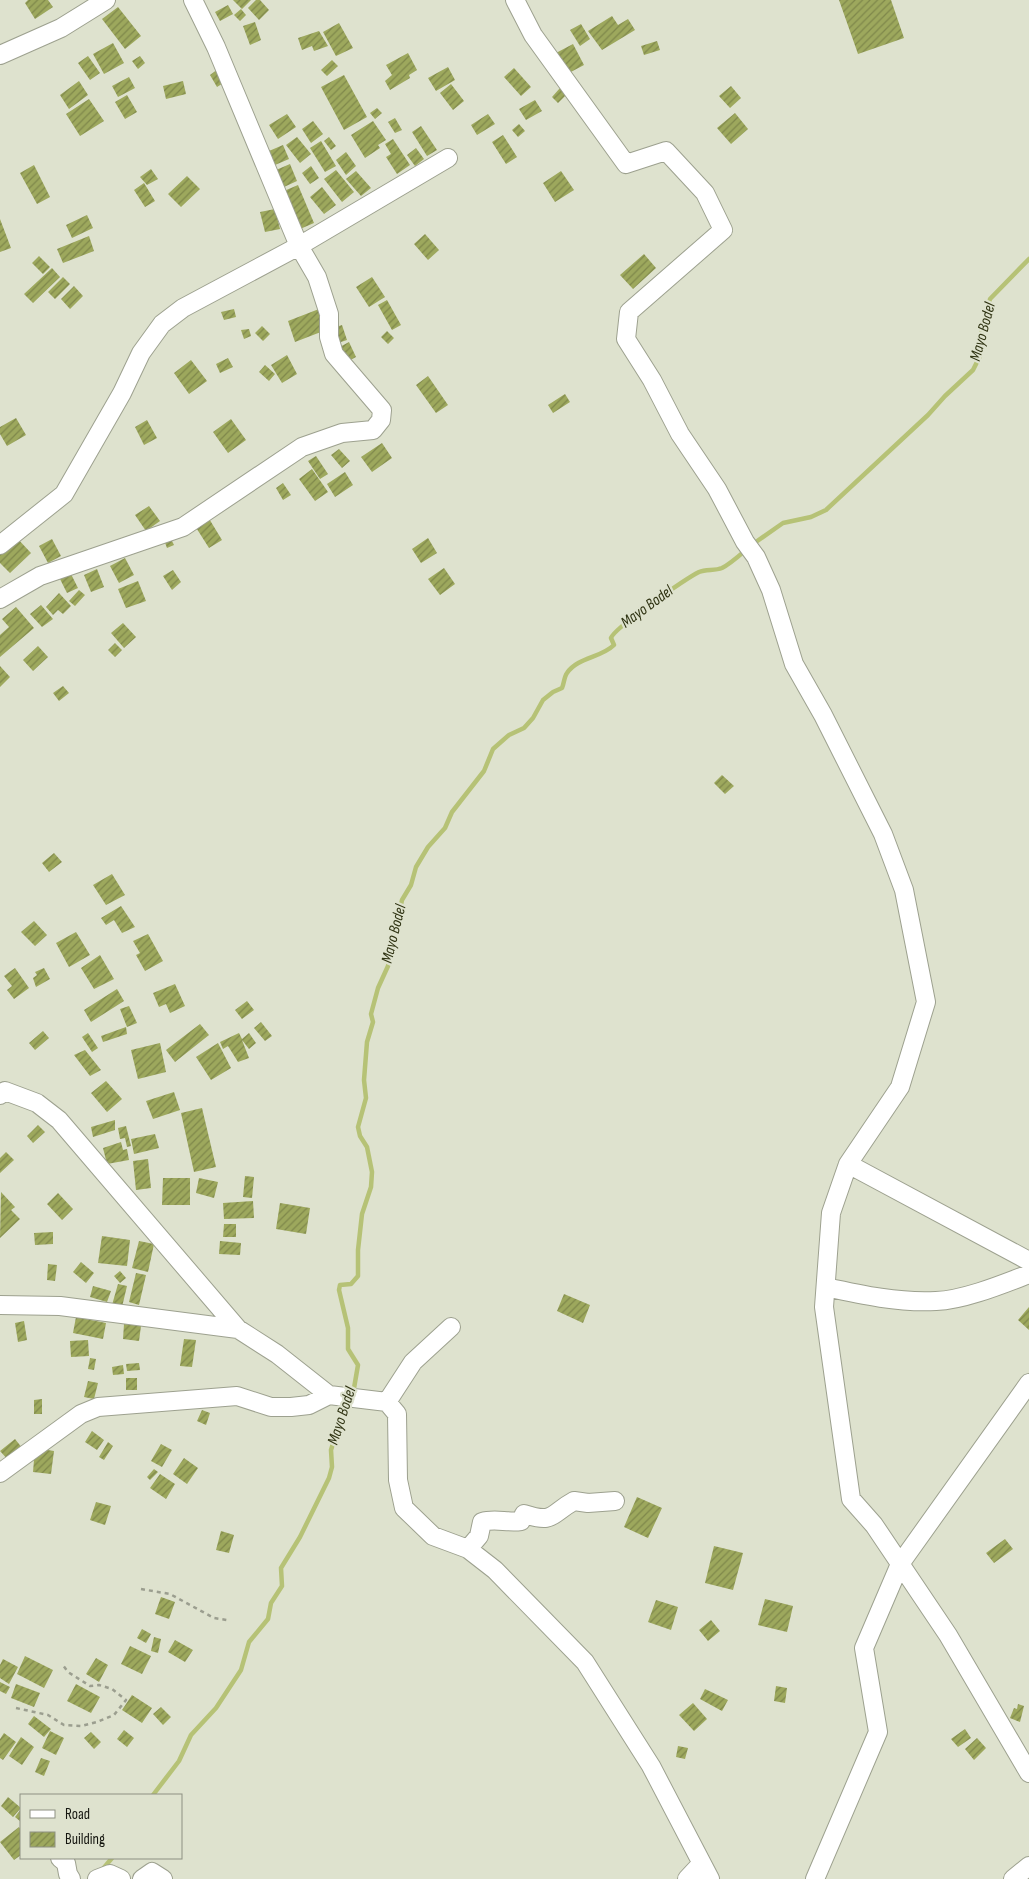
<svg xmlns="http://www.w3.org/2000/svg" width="1029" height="1879" font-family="'Sofia Sans Condensed',sans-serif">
<defs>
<pattern id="building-hatch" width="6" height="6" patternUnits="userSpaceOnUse" patternTransform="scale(1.25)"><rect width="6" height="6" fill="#9da85d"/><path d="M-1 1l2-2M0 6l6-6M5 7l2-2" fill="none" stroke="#7f884b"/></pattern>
</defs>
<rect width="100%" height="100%" fill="#dee2ce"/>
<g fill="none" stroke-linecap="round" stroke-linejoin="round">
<path stroke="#b6c276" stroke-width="4.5" d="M753,544L783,523L811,517L826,510L928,415L945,396L973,370L980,356L982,327L990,299L1029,259
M353,1394L358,1365L348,1349V1328L339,1290L340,1285L351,1284L358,1276V1250L362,1214L371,1187L372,1172L367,1147L360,1136L358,1127L366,1098L364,1080L367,1042L373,1022L371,1014L378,988L388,966L402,900L411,885L416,867L428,847L445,828L452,812L484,771L493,749L509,735L524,728L533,718L543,700L553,692L562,688C564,684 564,677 567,673C578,657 601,658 614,645L611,638C614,628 687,578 699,572C706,569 715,571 722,568C730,564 740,555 747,549
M153,1795L179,1761L191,1735L216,1708L241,1670L249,1642L268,1619L271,1603L282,1586L281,1568L300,1537L329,1478L332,1467L331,1450L340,1421L347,1411L351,1401
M102,1870L112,1858"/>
</g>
<path fill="url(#building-hatch)" d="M28,0H48L53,7L35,19L25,3Z
M233,0H251L242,9Z
M256,0H260L269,10L259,20L248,8Z
M839,0H891L904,38L858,54Z
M228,5L233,14L220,21L215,12Z
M118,7L141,36L125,49L102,19Z
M241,9L246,15L240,21L234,15Z
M612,16L618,25L628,19L635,30L602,50L588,31Z
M255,22L261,40L250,45L243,26Z
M339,23L353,48L336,56L323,32Z
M581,24L590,39L580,46L570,30Z
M319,31L328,46L314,51L312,46L302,50L298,38Z
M657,41L660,50L644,55L641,46Z
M113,43L124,63L104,74L93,54Z
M573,44L584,65L567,74L556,53Z
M408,53L417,70L409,75L410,78L390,90L385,81L392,75L386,65Z
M88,56L100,73L90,80L78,63Z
M140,56L145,63L138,69L132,61Z
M332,60L338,66L327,76L321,70Z
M448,67L455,80L436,91L428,78Z
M514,68L531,87L521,96L504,77Z
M218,69L225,82L217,87L210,75Z
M344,75L367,117L344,130L321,87Z
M129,77L135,88L118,97L112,86Z
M79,81L88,95L69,109L60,95Z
M183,81L186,94L166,99L163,86Z
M451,84L464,101L453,110L440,93Z
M731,86L741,98L730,108L719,96Z
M560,88L567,94L558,103L552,97Z
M127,95L137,112L125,119L115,102Z
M89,99L104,121L80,136L66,114Z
M535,100L542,111L526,120L519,109Z
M377,108L382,113L375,119L370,113Z
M735,113L748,129L731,144L717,128Z
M287,114L296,127L278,139L269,125Z
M488,114L495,124L477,135L471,125Z
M395,118L402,130L395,133L388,122Z
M313,121L323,134L311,143L302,129Z
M373,121L386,140L378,145L380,148L365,158L351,135Z
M519,124L525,131L518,137L512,130Z
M421,126L437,150L427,156L412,132Z
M503,135L517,157L506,164L492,142Z
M297,137L311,154L300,163L286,145Z
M329,137L336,146L331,150L324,141Z
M393,139L410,165L397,174L386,157L391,154L385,144Z
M321,141L336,166L325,172L310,148Z
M283,145L289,159L275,165L269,151Z
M416,148L424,159L415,166L407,155Z
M346,152L356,166L346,175L336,160Z
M290,164L297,181L284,187L276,170Z
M34,165L50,197L37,204L20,173Z
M311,166L319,178L310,184L302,173Z
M151,169L158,179L147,185L140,177Z
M336,170L354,192L342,202L324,179Z
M356,171L371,188L361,196L346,179Z
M561,171L574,190L555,202L543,183Z
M187,176L200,189L181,207L168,194Z
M144,183L155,201L145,207L134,190Z
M298,185L314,223L300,229L284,191Z
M322,187L336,205L324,214L310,197Z
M275,209L280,229L265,232L260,212Z
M87,215L93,228L72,238L66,225Z
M0,219L11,248L0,252Z
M425,234L439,250L428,260L414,244Z
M89,236L94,251L63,263L57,249Z
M644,254L656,268L633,289L620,275Z
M39,256L50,267L43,274L32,263Z
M52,268L60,277L33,303L24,294Z
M63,277L70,284L55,299L48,292Z
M372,277L385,297L369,307L356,287Z
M74,286L83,296L70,309L61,299Z
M387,300L401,325L392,330L378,305Z
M234,309L236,317L224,320L221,312Z
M319,309L326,330L295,342L288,321Z
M342,325L347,340L335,344L330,329Z
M262,326L270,334L263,341L255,333Z
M249,329L251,336L244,339L241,330Z
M387,331L394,338L388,344L381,337Z
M349,342L356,357L343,364L336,349Z
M287,355L297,374L282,383L271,365Z
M228,358L233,367L220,373L216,364Z
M191,360L207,381L189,394L174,373Z
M265,365L275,374L269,381L259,372Z
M428,376L448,405L436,413L416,385Z
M565,394L570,402L553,413L548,405Z
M16,418L26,435L7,446L0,434V427Z
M231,419L246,440L228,453L213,432Z
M147,420L157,438L144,445L135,427Z
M382,443L392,458L372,472L361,457Z
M339,449L350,461L342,468L331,455Z
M316,456L328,474L320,479L308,461Z
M312,469L328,492L315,501L299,479Z
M345,472L353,485L335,497L327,484Z
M283,483L291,495L283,500L276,488Z
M149,506L160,521L146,531L135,515Z
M208,517L222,540L209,548L195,526Z
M16,537L31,553L10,573L0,563V552Z
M170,537L174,545L167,548L164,540Z
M428,538L437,553L421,563L412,549Z
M52,539L61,556L48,563L39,546Z
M125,558L134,575L119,583L110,566Z
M444,568L455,584L440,595L428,579Z
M97,569L104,587L91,592L84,575Z
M173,570L181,582L172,590L163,576Z
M71,574L78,588L67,593L60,579Z
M138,581L146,601L126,608L118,589Z
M79,590L85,595L75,606L69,601Z
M59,593L71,606L63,614L58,610L53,615L46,607Z
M41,605L53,619L42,627L30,614Z
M16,607L34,628L0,657V635L9,627L2,619Z
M123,623L136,637L124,648L111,633Z
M115,643L122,650L115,657L108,650Z
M38,646L48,657L33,671L23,660Z
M0,666L10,677L0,687Z
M63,686L69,693L59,701L53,693Z
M722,775L734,786L725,794L714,783Z
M54,853L62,862L49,872L42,863Z
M112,874L125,895L106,905L93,885Z
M121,906L135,927L122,933L114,920L106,925L101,918Z
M34,921L47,935L35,946L21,932Z
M76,932L90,955L69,967L56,943Z
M148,934L163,961L145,971L136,955L140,953L133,941Z
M100,955L114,979L94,989L81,968Z
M15,968L29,988L14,999L7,990L12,986L4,976Z
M44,968L50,979L36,987L33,978L37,975L35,972Z
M175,984L185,1006L170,1013L166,1004L159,1007L153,993Z
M117,989L124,1001L91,1022L84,1010Z
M247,1001L254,1010L242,1019L235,1010Z
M129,1006L137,1023L127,1027L120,1009Z
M261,1022L272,1036L265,1041L254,1028Z
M200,1024L209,1035L175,1062L166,1050Z
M126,1027L127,1034L103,1042L101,1036Z
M43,1031L49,1038L35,1050L29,1043Z
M88,1033L98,1048L92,1052L82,1037Z
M239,1033L242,1039L249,1033L256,1043L249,1049L242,1040L249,1058L238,1062L228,1046L223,1049L220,1042Z
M160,1043L166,1072L138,1079L131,1050Z
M218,1043L231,1068L211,1080L196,1057Z
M85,1050L101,1070L90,1076L74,1055Z
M106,1081L122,1099L107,1112L91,1093Z
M174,1092L180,1110L153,1119L146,1101Z
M202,1108L216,1167L194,1172L181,1113Z
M115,1120V1130L93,1137L91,1127Z
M38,1125L45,1132L33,1143L27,1136Z
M126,1126L131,1146L127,1147L125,1138L120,1139L118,1128Z
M155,1134L159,1148L134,1154L131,1139Z
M121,1142L123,1150L127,1149L129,1160L107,1164L103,1148Z
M6,1152L14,1160L0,1173V1158Z
M148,1159L151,1188L136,1190L133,1161Z
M245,1176L254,1177L252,1198L243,1197Z
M163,1178H190V1205H162Z
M199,1178L218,1182L214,1198L196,1193Z
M1,1192L15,1207L11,1210L20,1219L0,1238Z
M58,1193L73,1209L62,1220L47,1204Z
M253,1201L254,1218L224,1219L223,1203Z
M280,1203L310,1208L306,1234L276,1229Z
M224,1224H236V1237H223Z
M53,1232V1244L35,1245L34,1233Z
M102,1236L130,1240L127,1266L98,1263Z
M139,1241L154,1244L148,1272L132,1268Z
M220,1241L241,1243L240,1255L219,1254Z
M81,1262L94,1273L86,1283L73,1272Z
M48,1264L57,1265L55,1281L47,1280Z
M120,1271L126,1278L120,1283L114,1276Z
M136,1273L146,1275L139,1305L129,1302Z
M118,1284L127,1286L122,1307L112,1305Z
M93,1286L111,1291L107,1302L90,1297Z
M564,1294L590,1305L583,1323L557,1311Z
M1029,1307V1330L1018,1320Z
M76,1317L106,1323L103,1339L73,1333Z
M24,1321L27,1340L18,1342L15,1323Z
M124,1324L141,1326L139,1341L123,1339Z
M184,1339L196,1340L192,1367L180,1366Z
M88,1340L89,1356L71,1357L70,1341Z
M90,1358L96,1359L94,1370L88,1369Z
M139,1363L140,1370L127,1371L126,1364Z
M123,1365L124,1374L113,1375L112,1367Z
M126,1378H137V1390H126Z
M88,1381L98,1383L94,1399L84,1397Z
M42,1399V1414H34V1400Z
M202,1410L210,1413L206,1425L197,1421Z
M92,1431L104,1440L97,1450L85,1442Z
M15,1439L23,1449L9,1461L0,1451Z
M108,1442L113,1446L104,1460L99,1457Z
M161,1444L172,1450L162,1467L151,1461Z
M35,1448L54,1451L51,1474L33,1472Z
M184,1458L198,1468L187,1484L173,1474Z
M154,1469L158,1472L150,1480L147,1477Z
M160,1474L175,1484L166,1499L150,1488Z
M637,1497L662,1508L648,1538L624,1527Z
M96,1502L111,1506L105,1525L90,1520Z
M221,1531L234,1535L229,1553L216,1550Z
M1005,1539L1013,1549L994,1563L986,1553Z
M714,1546L743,1553L733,1590L705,1583Z
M161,1597L175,1602L169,1619L155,1614Z
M765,1599L793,1606L787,1632L758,1625Z
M656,1600L678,1607L671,1630L648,1622Z
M711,1620L720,1631L708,1641L699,1630Z
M142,1629L151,1634L146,1643L137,1638Z
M154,1637L161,1639L158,1653L151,1651Z
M175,1640L193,1650L185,1662L168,1652Z
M130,1646L151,1656L142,1674L121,1664Z
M25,1656L53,1670L44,1688L17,1674Z
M96,1658L108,1665L99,1682L86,1674Z
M3,1659L18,1667L9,1684L0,1678V1665Z
M0,1682L10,1687L6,1694L0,1691Z
M16,1684L40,1693L34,1707L11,1698Z
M76,1684L100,1697L91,1713L67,1701Z
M776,1686L787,1688L785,1703L774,1701Z
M705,1689L728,1700L722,1711L700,1699Z
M132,1695L152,1708L142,1723L122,1710Z
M693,1703L707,1719L694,1731L679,1715Z
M1018,1704L1024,1706L1020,1722L1010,1718L1014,1708L1017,1709Z
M161,1707L171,1717L163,1725L153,1714Z
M34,1716L51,1729L44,1737L28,1724Z
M965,1729L971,1738L958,1747L951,1739Z
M124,1730L134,1738L127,1747L117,1739Z
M50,1731L64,1738L56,1755L42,1748Z
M91,1732L101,1742L94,1749L84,1738Z
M4,1733L16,1742L3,1760L0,1758V1739Z
M21,1737L34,1747L22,1765L9,1756Z
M977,1738L986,1748L974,1760L965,1749Z
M678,1746L688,1748L685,1759L676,1757Z
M41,1758L50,1761L44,1776L35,1772Z
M8,1797L21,1808L13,1817L1,1806Z
M21,1809V1822L15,1817Z
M19,1827L21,1830V1855L14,1860L0,1842Z"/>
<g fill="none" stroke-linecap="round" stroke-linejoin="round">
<g stroke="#9da18f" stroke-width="20">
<path id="minor" d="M515,0L533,35L626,164L666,151L705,193L723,230L629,312L626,339L652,380L680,434L717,489L745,542L756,557L771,590L794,664L823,715L883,834L904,890L926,1002L900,1087L848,1164L831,1213L824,1307L851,1499L874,1525L948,1635L1029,1773
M0,55L61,28L106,0
M0,545L64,494L122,393L141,353L162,324L183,308L299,246L448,158
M0,599L40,576L183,527L302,447L342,433L373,430L381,420L382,410L334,354L329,337V314L317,277L299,246L216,47L193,0
M0,1095L5,1091L37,1103L59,1120L238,1329
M848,1164L1029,1261
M826,1287C862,1295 899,1303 936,1301C964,1300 1003,1284 1029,1274
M0,1305L60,1306L238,1329L277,1354L329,1395L387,1402L397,1414L398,1480L404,1508L433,1536L468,1549L495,1570L585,1662L651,1766L710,1879
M387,1402L413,1362L451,1327
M0,1473L81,1414L98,1407L237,1396L271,1407H291L309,1405L329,1395
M468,1549L479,1536L482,1522C495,1518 507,1523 521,1521L524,1514C555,1524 550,1514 574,1501L588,1503L615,1501
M60,1858L66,1863L68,1874L71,1879
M97,1879L110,1874L121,1879
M142,1879L152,1872L163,1879
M687,1879L701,1864
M815,1879L878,1732L864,1648L900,1564L1029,1383
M1013,1879L1029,1866"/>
</g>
<path stroke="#9b9e8f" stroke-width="2.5" stroke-dasharray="4 4" stroke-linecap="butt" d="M141,1589L170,1594L214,1618L227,1620
M16,1708L48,1715L64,1725L81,1726L97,1722L114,1715L126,1700L112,1689L99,1685L90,1686L68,1672L62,1664"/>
<use href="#minor" stroke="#fff" stroke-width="18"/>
</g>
<g text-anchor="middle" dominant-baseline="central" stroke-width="4.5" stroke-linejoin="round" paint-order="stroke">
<g font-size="16" font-style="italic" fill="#2f3312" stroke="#dee2ce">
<text transform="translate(983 332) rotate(-75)">Mayo Bodel</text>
<text transform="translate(647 607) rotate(-36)">Mayo Bodel</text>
<text transform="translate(394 934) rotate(-76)">Mayo Bodel</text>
<text transform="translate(342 1416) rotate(-72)">Mayo Bodel</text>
</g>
</g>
<rect x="20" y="1794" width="162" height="65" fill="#dee2ce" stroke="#8d9082"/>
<rect x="30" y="1810" width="25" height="8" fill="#ffffff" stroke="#8d9082"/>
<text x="65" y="1819" font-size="15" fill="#14150f">Road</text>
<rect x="30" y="1832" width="25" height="15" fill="url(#building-hatch)" stroke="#8d9082"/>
<text x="65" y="1844" font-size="15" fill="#14150f">Building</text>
</svg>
